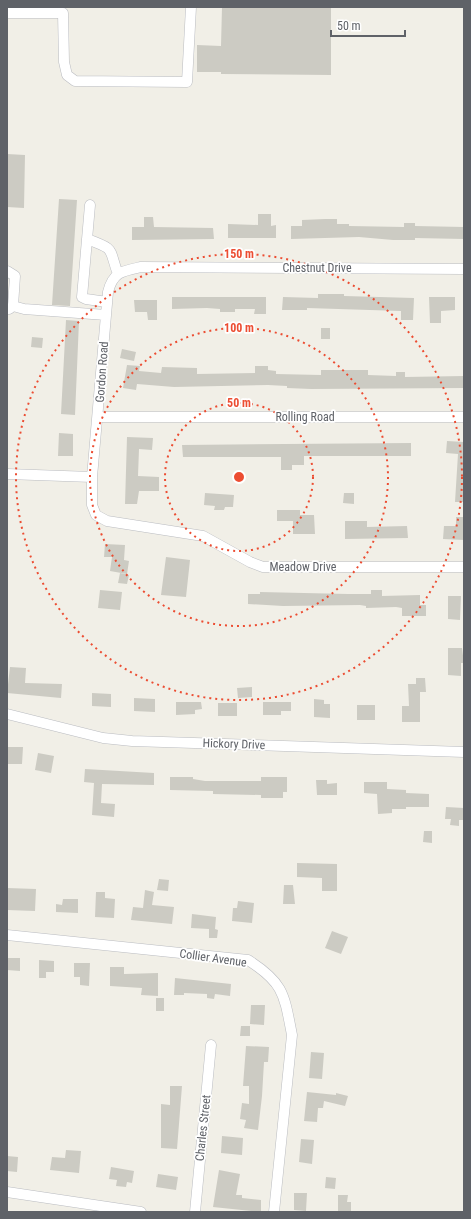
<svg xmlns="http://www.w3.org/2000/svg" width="471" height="1219" font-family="'Roboto Condensed',sans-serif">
<rect width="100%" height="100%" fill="#f1efe7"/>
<path fill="#cccbc3" d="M222,7H331V75L221,74V72H197V45L221,46Z
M7,154L25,155L24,208L7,207Z
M59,199L77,200L70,306L52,305Z
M258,214H271V226L276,225V238H228V224L258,225Z
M144,217H153L154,227L213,228L214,239L132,240V227H144Z
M325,219H337V224H349V226L404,227V223H415V226L464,227V239L415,238V240H393L359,237L291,239V226H302V220Z
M318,294H344V296L414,298L413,320H401V311L307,308V310H282L283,297L318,298Z
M172,297H266V314H254L255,309H235V312H220V309L207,308L172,309Z
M429,297H455V310L441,311V323H430Z
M134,300H157V320H148L147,312H135Z
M66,320L79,321L75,415L61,414Z
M321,328H330V339H321Z
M32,337L43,338L42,348L31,347Z
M122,349L136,352L134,361L120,358Z
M127,365L140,366L139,371L161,373L162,367L197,368V374L255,373V366H268V370L276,371V374L321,375V370H368V375L396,376V372H405V377L464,376V388L311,389L287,388V386L268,385L174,387L137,384L136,390L123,388Z
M59,433L73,434V456H58Z
M127,437L153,438L152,450L139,449L138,476L159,477V491H139L137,504H125Z
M447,441L464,442V502H455L458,454L446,453Z
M411,443V456H304V465H292V470H281V457H183L182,445Z
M205,493L234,495L233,507H225L224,510H214L215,506L204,505Z
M344,493H354V504L343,503Z
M277,510H300V515H314L315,534H293V521H277Z
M456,517H464V540L443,539L444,526H456Z
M345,521H367V527L407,526L408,538L345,539Z
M105,544L125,545L124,560L129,561L127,574L110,571L112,557H104Z
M166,557L190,560L186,597L161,595Z
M120,573L129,575L127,584L118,583Z
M100,590L122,592L120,610L98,608Z
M371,590H382V596L420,595V605H426V616H402V608L396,607L366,608V606L360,605L283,606L248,604V594H260V592L348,594H371Z
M448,596H461L460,620L448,619Z
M448,648H462L464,663H461V676L448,675Z
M10,667L26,668L25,683L62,684L61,698L7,693Z
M416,678H425L426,692H420V722H402V706H409L408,684H416Z
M252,687V697L238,698L237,688Z
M92,693L111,694V707L92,706Z
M134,698L155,699V712L134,711Z
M314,699L324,700V704H330V718L314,717Z
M176,702H201L202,709L195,710V714L176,715Z
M263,702H291V711H281V715H263Z
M218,703H237V716H218Z
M357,705H375V720H357Z
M7,747H23L22,764H7Z
M38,753L54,756L51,773L35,770Z
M85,769L154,773V785L102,784L101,803L115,804L114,817L92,815L94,783L84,782Z
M170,777H193V779L205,781H261V777H287V792H283V798H261V795L213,794V791L170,790Z
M316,780H327V784L337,783V795H317Z
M364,782H387V789L406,790V793L429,794V807H406V809H392V813L378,814L377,794L364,793Z
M446,807L464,808V820H459V826L450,825L451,819H445Z
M424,831H432V843L423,842Z
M297,863L337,864V891H322V878L297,877Z
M159,879L169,880L168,891L157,890Z
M284,885H293L295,904H283Z
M7,888L36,889L35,911L7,910Z
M145,890L154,892L152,905L174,907L172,924L131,920L133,907L143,908Z
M96,892H105V898L115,899L114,918L95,917Z
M63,899H78V913L56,912V904L62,905Z
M238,901L254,903L252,923L232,921L233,908H237Z
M192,914L216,917L215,929L218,930L217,938H209V929L191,928Z
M332,931L348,937L341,954L325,948Z
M7,958H20V971L7,970Z
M39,960L54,961V972H46V978H39Z
M74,963H90L89,986L80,985V977H74Z
M110,967H124V974L158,973V996L141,995L142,988L110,986Z
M175,978L231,984L230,996L215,994L214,999L207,998V994L184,993V995H174Z
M156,998H164V1011H156Z
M251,1005H265L264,1025L250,1024Z
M241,1026H250V1036H240Z
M246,1046L269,1047L268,1062H264L262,1096L258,1130L244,1128L246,1120L240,1119L242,1103L249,1104V1086H243Z
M311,1052L324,1053L322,1079L309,1078Z
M170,1086H182L177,1149L161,1148V1104L170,1105Z
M307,1092L336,1095V1093L348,1096L345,1106L324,1101L323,1108H318L317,1122L304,1121Z
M222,1136L243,1138L242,1155L221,1153Z
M301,1139L314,1140L312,1164L299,1162Z
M66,1150L81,1151L79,1173L50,1170L52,1157L65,1158Z
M7,1156L18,1157L17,1172L7,1171Z
M111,1167L134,1171L132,1183L127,1182L126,1187L116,1186L117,1180L109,1179Z
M219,1170L240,1174L236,1195H242V1198L261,1200V1212L213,1207Z
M158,1174L178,1177L176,1190L156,1187Z
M326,1177L336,1178L335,1189L325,1188Z
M294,1193H307L306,1211L294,1210Z
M338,1195H348L347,1202H351V1212H338Z"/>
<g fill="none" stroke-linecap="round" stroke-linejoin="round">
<g stroke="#babcc1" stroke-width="11">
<path id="minor" d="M7,13H63L64,62L67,75L75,81L187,82L191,7
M90,205L82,297L86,299L107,302
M87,239C117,250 108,248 118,274
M464,269L141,267C122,271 113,272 108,292L92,477V505L96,515L107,521L203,536L250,562L263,567H464
M7,271L15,276L13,306L9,309
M13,306L24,309L106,315
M99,417H464
M7,474L92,477
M7,714L103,738L132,741L464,752
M7,935L248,960C284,983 284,994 292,1035L274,1212
M7,1192L141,1212
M195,1212L211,1045"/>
</g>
<use href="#minor" stroke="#fff" stroke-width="10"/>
</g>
<g fill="none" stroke="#ec4d32" stroke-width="2" stroke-dasharray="2 4">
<circle cx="239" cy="477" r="74"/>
<circle cx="239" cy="477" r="149"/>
<circle cx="239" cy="477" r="223"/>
</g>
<g text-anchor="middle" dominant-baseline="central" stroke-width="3.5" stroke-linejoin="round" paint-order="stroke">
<g font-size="12" fill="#5f6268" stroke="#fff">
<text x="317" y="268">Chestnut Drive</text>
<text transform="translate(102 372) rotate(-86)">Gordon Road</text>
<text x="305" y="417">Rolling Road</text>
<text x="303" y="567">Meadow Drive</text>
<text transform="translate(234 744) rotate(2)">Hickory Drive</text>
<text transform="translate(213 958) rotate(8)">Collier Avenue</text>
<text transform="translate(203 1128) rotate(-84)">Charles Street</text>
</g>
</g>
<circle cx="239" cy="477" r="6" fill="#ec4d32" stroke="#fff" stroke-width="2"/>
<g font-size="12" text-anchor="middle" font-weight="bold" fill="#ec4d32" stroke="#fff" stroke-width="3.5" stroke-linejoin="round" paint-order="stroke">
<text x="239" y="258">150 m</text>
<text x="239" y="332">100 m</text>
<text x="239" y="407">50 m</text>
</g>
<rect width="471" height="1219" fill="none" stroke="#5f6268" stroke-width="16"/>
<path d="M331 30v6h74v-6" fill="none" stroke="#5f6268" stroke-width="2"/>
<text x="337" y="30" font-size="12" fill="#5f6268" stroke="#ffffff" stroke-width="3" paint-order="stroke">50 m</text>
</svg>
